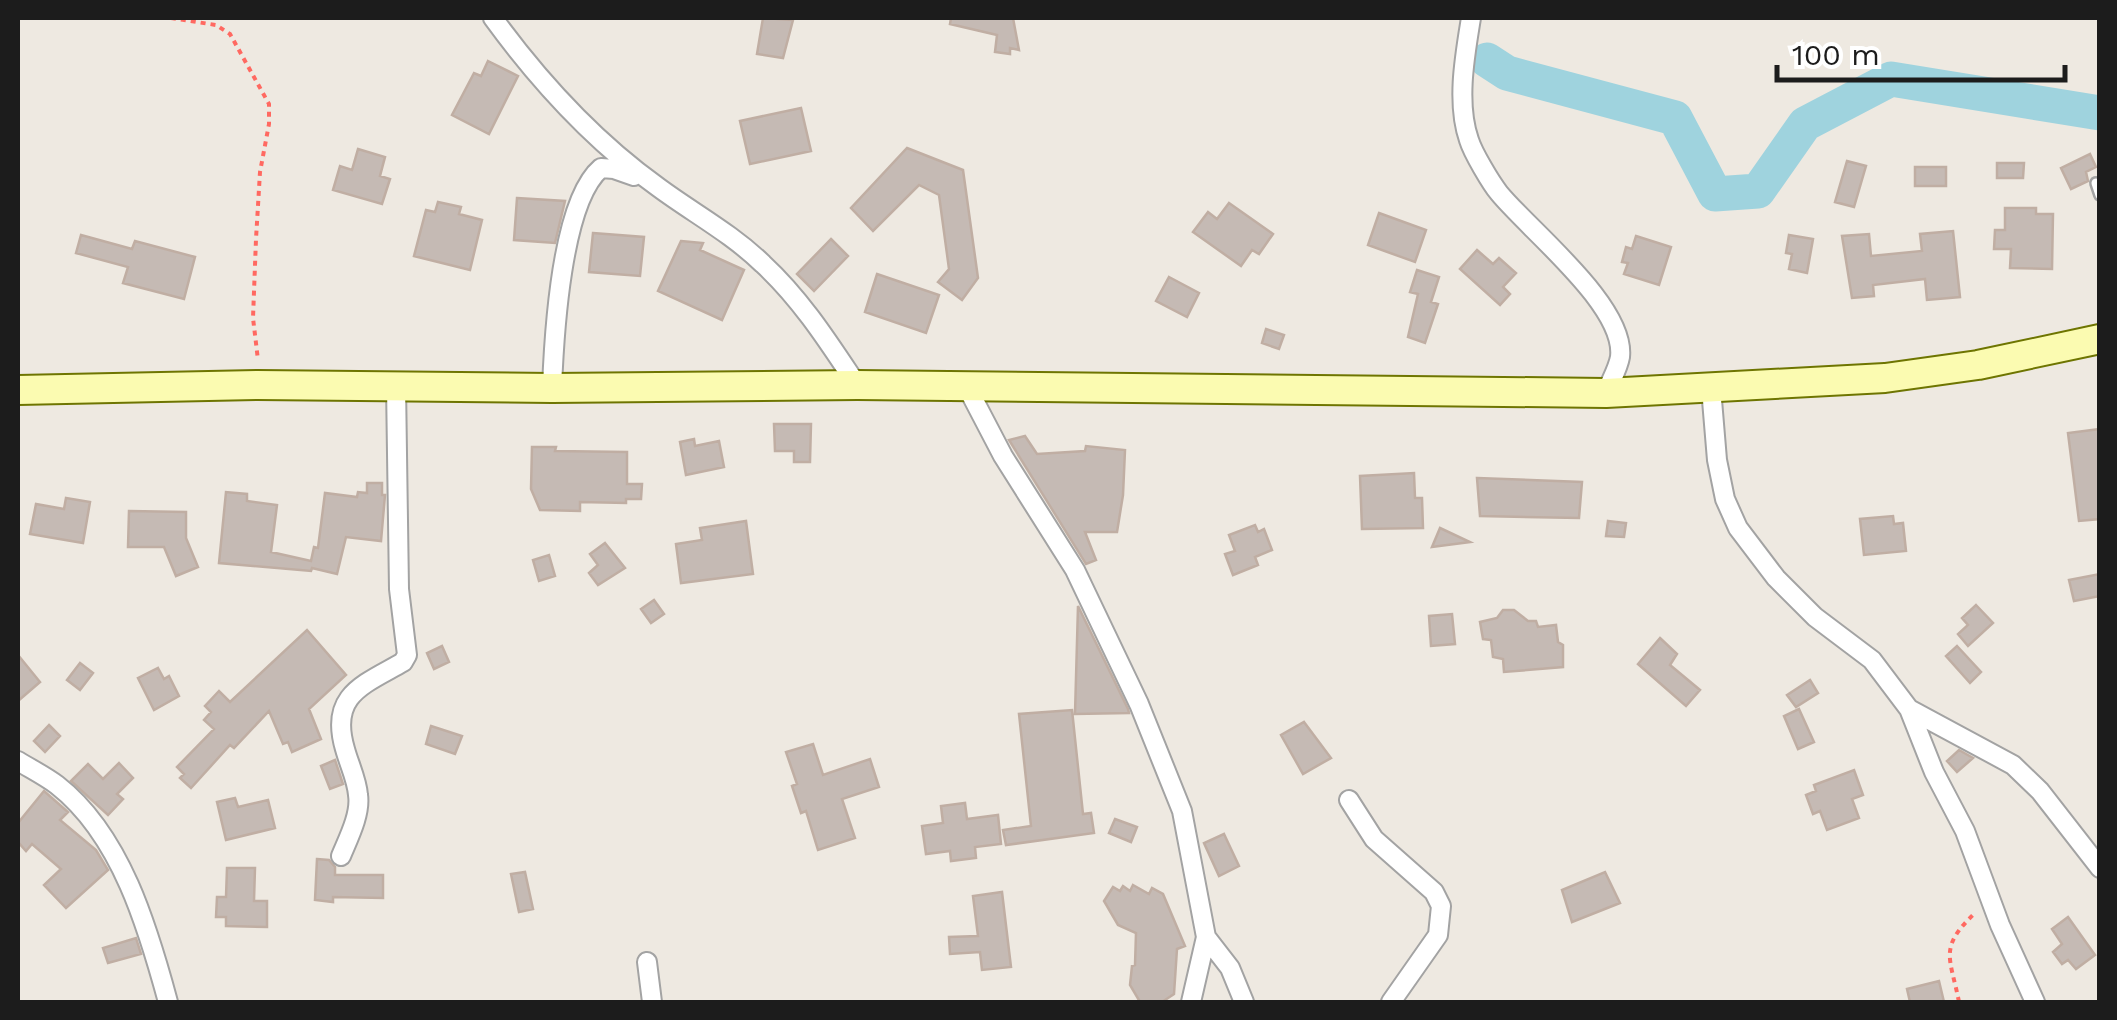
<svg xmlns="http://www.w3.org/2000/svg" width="2117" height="1020" font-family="'Work Sans',sans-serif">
<rect width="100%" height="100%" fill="#eee9e1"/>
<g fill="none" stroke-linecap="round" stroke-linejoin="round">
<path stroke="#9fd3de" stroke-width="35" d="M1487,60L1507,73L1675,118L1715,194L1758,191L1805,124L1891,79L2100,113"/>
</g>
<path fill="#c5bab4" stroke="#c0aea3" stroke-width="2.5" d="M763,18L793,20L783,58L757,54Z
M951,18H1013L1019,50L1010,48V54L995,52L997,35L950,24Z
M488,61L518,76L489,134L452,115L474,73L481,76Z
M801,108L811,151L750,164L740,121Z
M907,148L963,170L978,278L962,300L938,282L949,269L939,195L919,185L873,231L851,208Z
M358,149L385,157L380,176L390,179L382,204L333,190L340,166L352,170Z
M2090,154L2096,167L2086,172L2088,181L2071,189L2061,168Z
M1847,161L1866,166L1854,207L1835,202Z
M1997,163H2024L2023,178H1997Z
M1915,167H1946V186H1915Z
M517,198L565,201L555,243L514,240Z
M438,202L461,207L459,214L482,220L470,270L414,256L426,210L435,212Z
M1229,203L1273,234L1259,254L1252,250L1241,266L1193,232L1208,212L1217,219Z
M2005,208H2036V214H2053L2052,269L2010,268L2011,249H1994L1995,230H2005Z
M1379,213L1426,230L1415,262L1368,245Z
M1953,231L1960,297L1927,300L1925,279L1873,285L1874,296L1852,298L1842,236L1869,234L1871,256L1922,251L1920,234Z
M593,233L644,237L640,276L589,272Z
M81,235L132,249L135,241L195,257L184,299L123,283L128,267L76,253Z
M1789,235L1813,239L1807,273L1789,269L1792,254L1786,253Z
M1636,236L1671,247L1659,285L1624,274L1628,263L1622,262L1626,247L1632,249Z
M831,239L848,256L814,291L797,274Z
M681,241L703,243L700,250L744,270L722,320L658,291Z
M1477,250L1493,264L1499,258L1516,273L1503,287L1510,294L1500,305L1460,269Z
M1417,270L1439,277L1431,302L1438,304L1425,343L1408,337L1418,294L1410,292Z
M877,274L939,295L926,333L865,312Z
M1169,277L1199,293L1187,317L1156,301Z
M1266,329L1284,335L1279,349L1262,343Z
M774,424H811L810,462H794V451H775Z
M2100,429V519L2079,521L2068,433Z
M1025,436L1037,454L1085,451L1086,446L1125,450L1123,495L1117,532H1085L1096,560L1086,564L1009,440Z
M694,439L695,446L719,441L724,467L686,475L680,442Z
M532,447H556L555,451L627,452V484H642L641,499H626V503L580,502V511L540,510L531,489Z
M1414,473L1415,498H1422L1423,528L1362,529L1360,476Z
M1477,478L1582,482L1579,518L1480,516Z
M367,483H382V495H385L381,541L346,537L337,574L312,568L311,571L219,563L226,492L247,494V501L277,505L271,552L311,561L314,547L318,548L325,493L357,497L358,492L367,493Z
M66,498L90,502L83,543L30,534L36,504L64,509Z
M129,511L186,512V538L198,567L176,576L164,547H128Z
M1893,516L1894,524L1903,523L1906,551L1864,555L1860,519Z
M746,521L753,574L681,583L676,544L702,540L700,528Z
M1608,521L1626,523L1624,537L1606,536Z
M1255,525L1258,532L1264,529L1272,550L1255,557L1258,565L1233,575L1225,554L1235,551L1229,535Z
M1440,528L1470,542L1432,547Z
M605,543L625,568L598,585L589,573L598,565L590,554Z
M549,555L555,576L539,581L533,560Z
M2100,574V596L2074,601L2069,580Z
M654,600L664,614L651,623L641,609Z
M1976,605L1993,623L1968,646L1958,634L1968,625L1962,618Z
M1078,606L1128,709L1129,713L1075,714Z
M1503,610H1514L1528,621H1536L1538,627L1556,625L1558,642L1563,645V667L1504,672L1503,659L1493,657L1491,640L1483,639L1480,622L1497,618Z
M1452,614L1455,644L1431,646L1429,616Z
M307,630L346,675L309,709L321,739L292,752L288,742L283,744L269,711L234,748L230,745L191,788L180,778L184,774L177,767L214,729L204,720L211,712L205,706L219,691L230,702Z
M1660,638L1677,654L1670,665L1700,690L1686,706L1638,664Z
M442,646L449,662L434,669L427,653Z
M1957,646L1981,672L1970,683L1946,656Z
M18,655L40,682L18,701Z
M80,663L93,673L80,690L67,680Z
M158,668L164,679L169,676L179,696L154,710L138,678Z
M1810,680L1818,693L1796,707L1787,695Z
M1799,709L1814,742L1798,749L1784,716Z
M1072,710L1083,814L1091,813L1094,833L1006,845L1003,830L1031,826L1019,714Z
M1304,722L1331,758L1303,774L1281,735Z
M49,725L60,736L45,752L34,741Z
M431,726L462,736L455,754L426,744Z
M813,744L823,775L870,759L879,787L842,799L855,838L818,850L806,811L801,813L792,786L797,784L786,752Z
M1959,750L1973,758L1957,772L1947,761Z
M335,760L343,784L330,789L321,766Z
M119,763L133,778L117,794L123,799L108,815L71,781L88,764L103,779Z
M1854,770L1863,795L1852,799L1859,818L1827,830L1820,811L1813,814L1806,795L1816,791L1814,785Z
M44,791L68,812L60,820L96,850L108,870L66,908L44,885L61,869L32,844L26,851L18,842V823Z
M235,798L238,807L268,800L275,828L226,840L217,802Z
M965,803L967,819L998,815L1001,844L975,847L976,858L951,861L950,851L926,854L922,826L943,823L941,806Z
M1115,819L1137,827L1131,842L1109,833Z
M1224,834L1239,866L1219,876L1204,843Z
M317,859L329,860L335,867V875H383V898L333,897V902L315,900Z
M227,868H255L254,901H267V927L226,926V917H216L217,897H226Z
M525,872L533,909L519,912L511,874Z
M1605,872L1620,903L1572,922L1562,890Z
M1133,885L1149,894L1152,888L1163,894L1185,946L1177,949L1174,994L1162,1002H1140L1130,985L1132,966L1135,965L1136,933L1118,925L1104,901L1113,887L1120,891L1123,886L1130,891Z
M1002,892L1011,967L982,970L980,952L950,954L949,937L978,936L973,896Z
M2068,917L2095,955L2076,969L2068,960L2062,964L2053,952L2062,944L2052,929Z
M136,938L141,954L108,963L103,948Z
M1939,981L1944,1002H1910L1907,989Z"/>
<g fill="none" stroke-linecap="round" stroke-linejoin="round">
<g stroke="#a3a3a3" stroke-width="14">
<path id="lane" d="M2096,183L2100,195"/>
</g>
<g stroke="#a3a3a3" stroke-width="22">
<path id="street" d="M493,18C539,81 594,141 658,187C693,213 731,233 763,264C801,299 829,343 857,385
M1471,18C1465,55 1456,103 1469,140C1473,153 1491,183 1499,193C1530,231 1626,306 1620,357C1618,369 1610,382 1606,393
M967,387L1003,456L1075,570L1139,704L1182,811L1206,937L1230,968L1244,1002
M552,388C554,336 561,202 601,168L614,169L634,176
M1711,388L1717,460L1725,499L1738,528L1776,578L1815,617L1872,660L1909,709L1934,772L1965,831L2000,925L2035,1002
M1909,709L2013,765L2040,791L2100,868
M18,761C31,769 45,776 57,785C121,835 148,928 168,1002
M1349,800L1374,839L1434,892L1441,906L1438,935L1391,1002
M341,856C348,839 361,814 358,795C357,780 349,764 345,749C329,695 363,685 403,662L407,655L399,589L396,385
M647,962L652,1002
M1191,1002L1206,937"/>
</g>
<g stroke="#6e7501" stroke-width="32">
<path id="secondary" d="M18,390L258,385L552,388L857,385L1606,393L1885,378L1978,365L2100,339"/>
</g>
<path stroke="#ff6961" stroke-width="4" stroke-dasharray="5 5" stroke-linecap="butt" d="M171,18L216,25L230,34L269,104V124L260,172L256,239L253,318L258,360
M1959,1002C1950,956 1938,948 1976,912"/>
<use href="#lane" stroke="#fff" stroke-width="9"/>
<use href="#street" stroke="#fff" stroke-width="18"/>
<use href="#secondary" stroke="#fbfbb1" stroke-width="28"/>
</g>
<rect width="2117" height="1020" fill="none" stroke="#1c1c1c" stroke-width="40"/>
<path d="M1777 65v15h288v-15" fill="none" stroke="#1c1c1c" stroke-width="5"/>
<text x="1792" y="65" font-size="30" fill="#1c1c1c" stroke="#ffffff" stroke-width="8" paint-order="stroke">100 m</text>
</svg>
